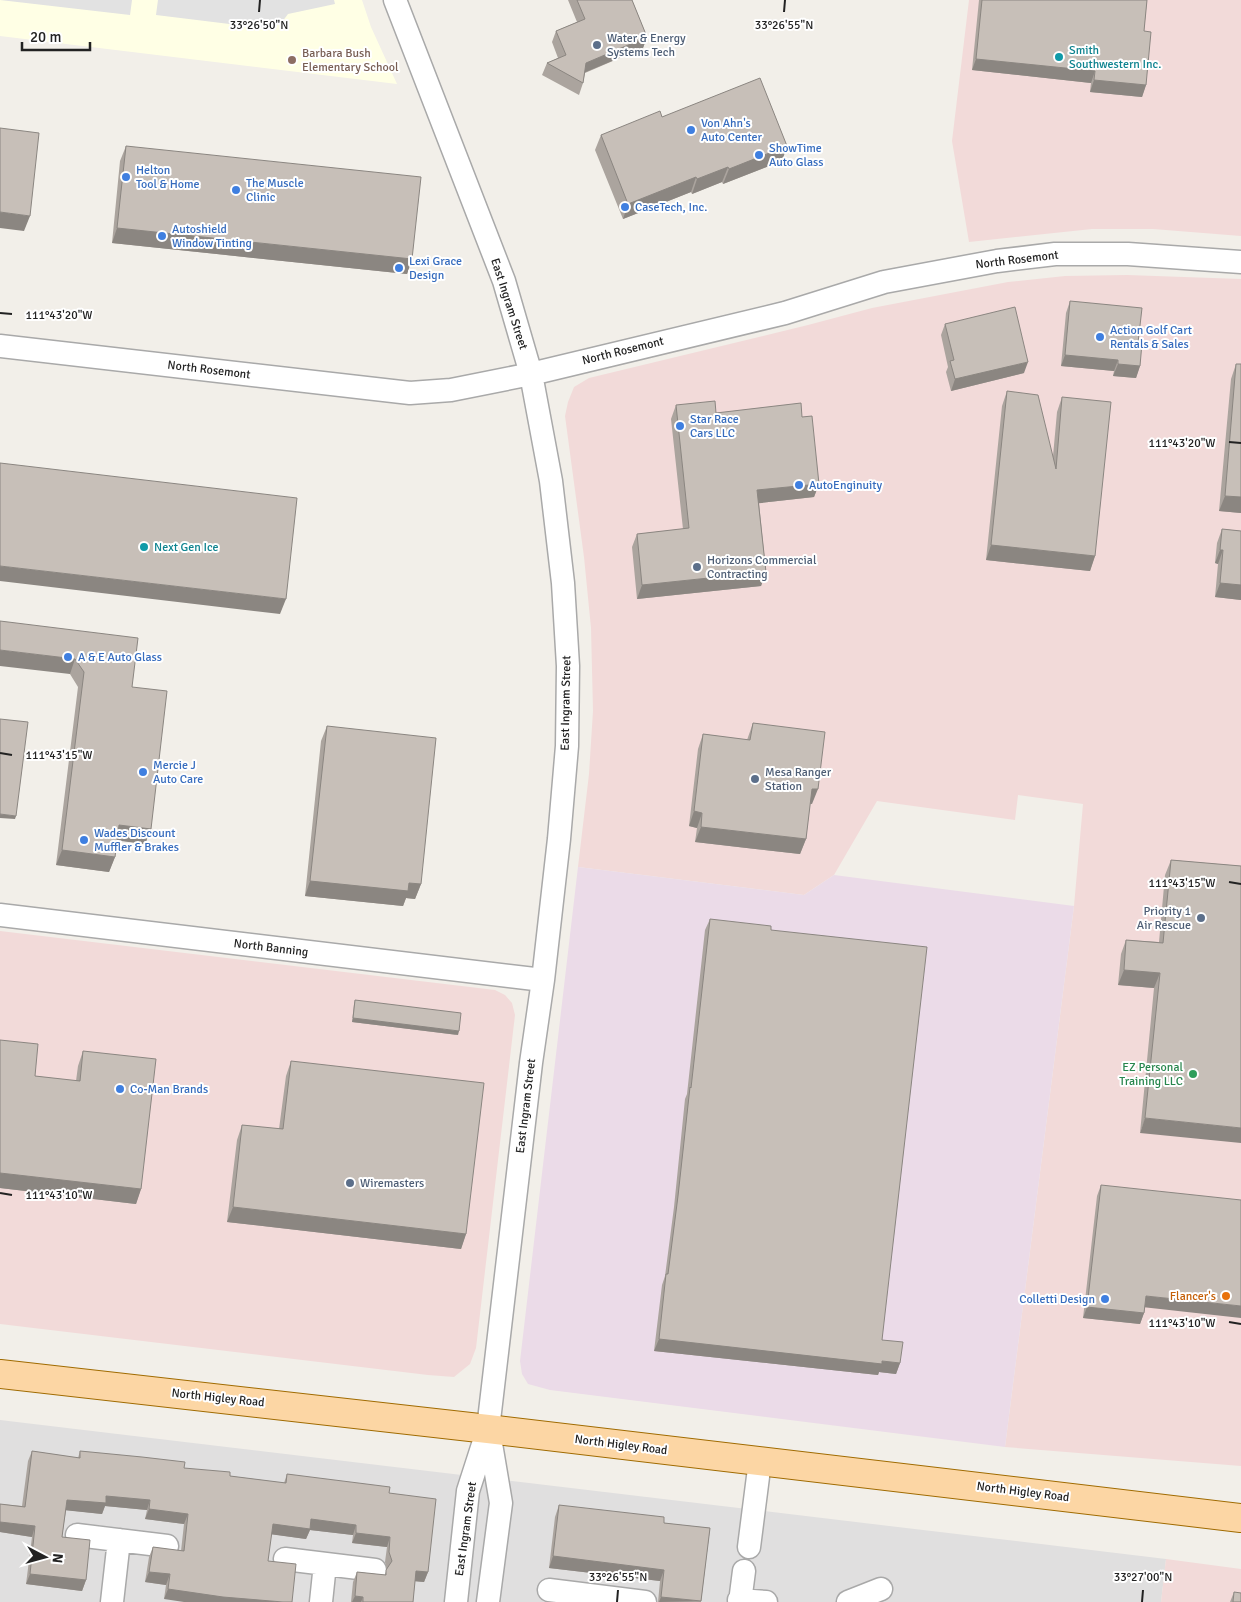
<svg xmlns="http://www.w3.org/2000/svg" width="1241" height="1602" font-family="Signika,sans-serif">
<rect width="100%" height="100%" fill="#f2efe9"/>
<path fill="#e0dfdf" d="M0,1420L1166,1559L1161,1602H0Z"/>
<path fill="#f2dad9" d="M969,0H1241V236L1153,229H1092L969,242L952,141Z
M1127,275L1241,279V1466L1005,1447L1074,906L1083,804L1018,795L1015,820L877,801L834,875L804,895L578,867L589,774L593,711L591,628L584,557L565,416L568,402L574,387L589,378L808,325L872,308L1008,282L1065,276Z
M0,931L495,990L505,995L512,1003L515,1015L476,1348L470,1364L454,1377L428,1375L0,1324Z
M1166,1559L1241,1569V1602H1161Z"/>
<path fill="#ebdbe8" d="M578,867L804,895L834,875L1074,906L1005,1447L550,1390L528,1384L522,1374L520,1361Z"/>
<path fill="#ffffe5" d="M0,0H362L371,27L397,84L0,36Z"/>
<path fill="#e2e2e2" d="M0,0H132L130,15Z
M158,0H334L335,4L288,14L282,22L271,29L156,15Z"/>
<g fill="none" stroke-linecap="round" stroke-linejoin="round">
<g stroke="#a9a9a9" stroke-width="25">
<path id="minor" d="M395,0L504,281L531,374L551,481L563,583L568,666L567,746L559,839L543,980L531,1063L488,1429L468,1491L456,1602
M0,346L410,393L451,390L531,374L785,313L884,282L997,261L1055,254H1128L1241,262
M0,915L543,980
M77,1535L167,1546
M749,1547L760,1461
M285,1559L375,1570
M549,1590L645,1602
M739,1600L766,1602
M112,1602L119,1540
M321,1602L325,1564
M488,1602L501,1503L489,1432
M740,1602L744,1571
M848,1602L881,1589"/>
</g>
<g stroke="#a06b00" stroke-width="30">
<path id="major" d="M0,1374L488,1429L1241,1518"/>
</g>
<use href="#minor" stroke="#fff" stroke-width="22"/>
<use href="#major" stroke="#fcd6a4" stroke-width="28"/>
</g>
<path fill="#aba49e" d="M568,0H632L647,37L643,48L585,73L583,83L579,95L542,75L547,63L558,58L552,42L556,31L577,22Z
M979,0H1147L1144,31L1146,85L1142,97L1090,92L1091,83L972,70Z
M662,117L787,146L782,161L723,184L722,182L692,194L691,192L623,219L595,150L601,135Z
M126,146L412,259L407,274L112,243L120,161Z
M1070,301L1138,343L1140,366L1136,378L1113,376L1114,371L1061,366L1066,313Z
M945,324L1024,373L951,391L946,372L948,367L941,335Z
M1236,364L1241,513L1219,511L1231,379Z
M1007,391L1053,456L1057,412L1062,397L1095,556L1090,571L986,560L1002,406Z
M676,405L716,413L802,417L819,484L814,497L759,503L766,572L761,586L637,599L632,547L637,534L683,529L671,419Z
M1222,529L1241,531V600L1215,597L1218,564L1215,563L1217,543Z
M0,621L132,687L151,829L145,844L117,840L115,857L109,872L56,865L78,687L70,674Z
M753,723L812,804H810L806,839L800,854L695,842L697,828L689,826L698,749L703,734L747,740Z
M327,726L421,884L415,899L406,898L403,906L305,896L321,741Z
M1171,860L1241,866L1140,1133L1154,988L1118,985L1121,954L1126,940L1159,942L1165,875Z
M710,919L771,930L882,1340L900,1363L896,1374L879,1372L878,1375L654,1351L662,1285L665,1276L674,1207L685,1099L687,1094L705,930Z
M355,1000L458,1035L352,1022L354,1004Z
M0,1040L35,1076L76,1081L78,1066L83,1051L141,1189L136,1204L0,1188Z
M291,1061L466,1234L461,1249L227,1222L237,1140L242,1125L279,1129L286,1076Z
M1101,1185L1145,1308L1144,1313L1140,1324L1083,1318L1097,1196Z
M32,1451L78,1458L80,1451L230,1476L284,1483L287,1474L389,1493L428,1572L424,1582L415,1581L413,1602H351L353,1582L357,1572L385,1575L387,1569L385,1562L387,1547L352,1543L353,1535L310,1530L306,1539L271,1534L164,1599L166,1585L145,1582L149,1557L153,1547L181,1551L184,1524L145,1519L147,1510L105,1506L102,1514L66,1510L62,1537L86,1580L82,1591L26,1584L32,1537L0,1532V1504L22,1506L28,1461Z
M559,1505L664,1523L710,1528L701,1602H658L660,1581L549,1568L555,1517Z
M1234,1592L1233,1602H1230Z"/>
<path fill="#8b8681" d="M647,37L643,48L581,74L586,63Z
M976,59L1095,71L1091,83L972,70Z
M1094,80L1146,85L1142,97L1090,92Z
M787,146L782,161L723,184L729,169Z
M728,167L722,182L692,194L697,179Z
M696,177L691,192L623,219L628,204Z
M0,212L30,216L24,231L0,228Z
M117,228L412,259L407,274L112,243Z
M1065,355L1118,360L1114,371L1061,366Z
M1028,362L1024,373L951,391L955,379Z
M1118,364L1140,366L1136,378L1113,376Z
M819,484L814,497L752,504L757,490Z
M1225,496L1241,497V513L1219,511Z
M991,545L1095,556L1090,571L986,560Z
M1220,550H1223L1218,564L1215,563Z
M0,566L286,599L280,614L0,581Z
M766,572L761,586L637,599L642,585Z
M1220,583L1241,585V600L1215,597Z
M0,650L75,659L70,674L0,666Z
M812,789H818L812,804L806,803Z
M694,811L702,813L697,828L689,826Z
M0,814L16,816L15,819L0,818Z
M119,825L151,829L145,844L113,840Z
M701,827L806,839L800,854L695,842Z
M62,850L115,857L109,872L56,865Z
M310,881L409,883L421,884L415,899L406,898L403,906L305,896Z
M1124,970L1160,973L1154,988L1118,985Z
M353,1018L459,1031L458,1035L352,1022Z
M1145,1118L1241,1128V1143L1140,1133Z
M0,1173L141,1189L136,1204L0,1188Z
M233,1207L466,1234L461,1249L227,1222Z
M1146,1296L1241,1306V1318L1142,1307Z
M1087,1307L1144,1313L1140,1324L1083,1318Z
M659,1339L900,1363L896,1374L879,1372L878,1375L654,1351Z
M106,1496L150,1500L147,1510L105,1506L102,1514L63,1510L67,1500Z
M149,1509L188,1514L184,1524L145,1519Z
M311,1519L356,1525L353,1535L310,1530L306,1539L269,1534L273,1524Z
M0,1522L35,1526L32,1537L0,1532Z
M356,1533L390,1537L387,1547L352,1543Z
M553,1556L664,1570L660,1581L549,1568Z
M416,1571L428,1572L424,1582L412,1581Z
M149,1572L170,1574L166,1585L145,1582Z
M30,1574L86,1580L82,1591L26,1584Z
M168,1589L283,1602H184L164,1599Z
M355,1596L363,1597L361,1602H352Z
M661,1597L701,1601L659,1602Z"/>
<path fill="#c7bfb8" stroke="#8b8681" d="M577,0H632L647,37L586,63L583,83L547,63L566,55L556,31L585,19Z
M982,0H1147L1144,31L1151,32L1146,85L1094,80L1095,71L976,59Z
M760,78L787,146L729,169L728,167L697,179L696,177L628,204L601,135L660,111L662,117Z
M0,128L39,133L30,216L0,212Z
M126,146L421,177L412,259L117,228Z
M1070,301L1142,308L1138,343H1142L1140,366L1118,364V360L1065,355Z
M1015,307L1028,362L955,379L950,361L954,360L945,324Z
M1236,364H1241V497L1225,496Z
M1007,391L1038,395L1056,469L1062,397L1111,402L1095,556L991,545Z
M715,401L716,413L801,403L802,417L812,416L819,484L757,490L766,572L642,585L637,534L689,528L676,405Z
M0,463L297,498L286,599L0,566Z
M1222,529L1241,531V585L1220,583L1223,550H1220Z
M0,621L138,638L132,687L167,691L151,829L119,825L115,857L62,850L84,672L75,659L0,650Z
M0,719L28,722L16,816L0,814Z
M753,723L825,732L818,789H812L806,839L701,827L702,813L694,811L703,734L750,740Z
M327,726L436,738L421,884L409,883L408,891L310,881Z
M1171,860L1241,866V1128L1145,1118L1160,973L1124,970L1126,940L1163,943Z
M710,919L771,926V930L927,947L882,1340L903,1342L900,1363L882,1361V1364L659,1339L666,1274H668L678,1196L690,1087L691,1088Z
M355,1000L461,1013L459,1031L353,1018Z
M0,1040L38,1044L35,1076L80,1081L83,1051L156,1059L141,1189L0,1173Z
M291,1061L484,1083L466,1234L233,1207L242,1125L283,1129Z
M1101,1185L1241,1200V1306L1146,1296L1144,1313L1087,1307Z
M32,1451L80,1458V1451L142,1457L185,1462L184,1468L230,1472V1476L286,1483L287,1474L390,1487L389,1493L436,1499L428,1572L416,1571L413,1602H363V1597L355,1596L357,1572L386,1575V1570L392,1561L389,1552L390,1537L356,1533V1525L311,1519L310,1529L273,1524L268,1561L296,1564L292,1602H283L223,1597L168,1589L170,1574L149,1572L153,1547L184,1551L188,1514L149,1509L150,1500L106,1496V1503L67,1500L62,1537L90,1540L86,1580L30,1574L35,1526L0,1522V1504L25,1507Z
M559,1505L664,1517V1523L710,1528L701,1601L661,1597L664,1570L553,1556Z
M1234,1592L1241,1593V1602H1233Z"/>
<path fill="none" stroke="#222" stroke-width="2" d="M259,12L260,0M784,12L785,0M0,313L12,314M1229,442L1241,443M0,753L12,755M1229,882L1241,884M0,1193L12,1195M1229,1322L1241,1324M617,1602L618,1590M1142,1602L1143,1590"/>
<g fill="#5c6f8a" stroke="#fff" stroke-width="2">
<circle cx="597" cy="45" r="5"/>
<circle cx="697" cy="567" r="5"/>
<circle cx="755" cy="779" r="5"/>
<circle cx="1201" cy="918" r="5"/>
<circle cx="350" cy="1183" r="5"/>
</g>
<g fill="#0f9aa8" stroke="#fff" stroke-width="2">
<circle cx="1059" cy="57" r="5"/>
<circle cx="144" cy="547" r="5"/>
</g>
<circle fill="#8d6e63" stroke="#fff" stroke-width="2" cx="292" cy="60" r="5"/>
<g fill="#3f7fe0" stroke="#fff" stroke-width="2">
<circle cx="691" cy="130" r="5"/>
<circle cx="759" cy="155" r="5"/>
<circle cx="126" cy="177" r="5"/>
<circle cx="236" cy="190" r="5"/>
<circle cx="625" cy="207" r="5"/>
<circle cx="162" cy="236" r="5"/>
<circle cx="399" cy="268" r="5"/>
<circle cx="1100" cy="337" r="5"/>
<circle cx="680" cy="426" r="5"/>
<circle cx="799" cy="485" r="5"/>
<circle cx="68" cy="657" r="5"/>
<circle cx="143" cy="772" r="5"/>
<circle cx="84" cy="840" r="5"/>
<circle cx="120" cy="1089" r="5"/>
<circle cx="1105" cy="1299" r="5"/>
</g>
<circle fill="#2e9e5b" stroke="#fff" stroke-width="2" cx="1193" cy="1074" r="5"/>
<circle fill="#e8710a" stroke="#fff" stroke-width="2" cx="1226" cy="1296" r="5"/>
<g text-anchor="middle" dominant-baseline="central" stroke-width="4" stroke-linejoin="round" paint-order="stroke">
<g font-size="12" fill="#4e5e75" stroke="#fff" text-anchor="start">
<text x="607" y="38">Water &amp; Energy<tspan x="607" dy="14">Systems Tech</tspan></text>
<text x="707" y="560">Horizons Commercial<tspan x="707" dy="14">Contracting</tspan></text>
<text x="765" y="772">Mesa Ranger<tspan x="765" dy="14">Station</tspan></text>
<text x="1191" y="911" text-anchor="end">Priority 1<tspan x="1191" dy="14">Air Rescue</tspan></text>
<text x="360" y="1183">Wiremasters</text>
</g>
<g font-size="12" fill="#0d838f" stroke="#fff" text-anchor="start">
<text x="1069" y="50">Smith<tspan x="1069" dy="14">Southwestern Inc.</tspan></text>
<text x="154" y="547">Next Gen Ice</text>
</g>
<g font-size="12" fill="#785e54" stroke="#fff" text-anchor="start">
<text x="302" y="53">Barbara Bush<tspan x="302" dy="14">Elementary School</tspan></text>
</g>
<g font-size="12" fill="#366cbe" stroke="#fff" text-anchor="start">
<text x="701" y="123">Von Ahn's<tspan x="701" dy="14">Auto Center</tspan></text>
<text x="769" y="148">ShowTime<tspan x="769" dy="14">Auto Glass</tspan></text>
<text x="136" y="170">Helton<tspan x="136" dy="14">Tool &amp; Home</tspan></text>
<text x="246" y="183">The Muscle<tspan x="246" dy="14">Clinic</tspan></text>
<text x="635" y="207">CaseTech, Inc.</text>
<text x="172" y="229">Autoshield<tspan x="172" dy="14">Window Tinting</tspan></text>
<text x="409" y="261">Lexi Grace<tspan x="409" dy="14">Design</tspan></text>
<text x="1110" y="330">Action Golf Cart<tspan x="1110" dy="14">Rentals &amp; Sales</tspan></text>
<text x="690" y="419">Star Race<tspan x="690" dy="14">Cars LLC</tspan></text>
<text x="809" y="485">AutoEnginuity</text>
<text x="78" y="657">A &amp; E Auto Glass</text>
<text x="153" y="765">Mercie J<tspan x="153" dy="14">Auto Care</tspan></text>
<text x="94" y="833">Wades Discount<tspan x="94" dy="14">Muffler &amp; Brakes</tspan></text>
<text x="130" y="1089">Co-Man Brands</text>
<text x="1095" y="1299" text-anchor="end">Colletti Design</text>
</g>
<g font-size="12" fill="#222" stroke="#fff">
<text transform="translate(1017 260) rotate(-7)">North Rosemont</text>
<text transform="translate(509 304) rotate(72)">East Ingram Street</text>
<text transform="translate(623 351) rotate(-14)">North Rosemont</text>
<text transform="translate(209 370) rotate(7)">North Rosemont</text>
<text transform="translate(566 703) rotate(-89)">East Ingram Street</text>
<text transform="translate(271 948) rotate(7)">North Banning</text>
<text transform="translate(526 1106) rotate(-83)">East Ingram Street</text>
<text transform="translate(218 1398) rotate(6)">North Higley Road</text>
<text transform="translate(621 1445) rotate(7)">North Higley Road</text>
<text transform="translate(1023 1492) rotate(7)">North Higley Road</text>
<text transform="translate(466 1529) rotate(-82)">East Ingram Street</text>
</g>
<g font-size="12" fill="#27864d" stroke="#fff" text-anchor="end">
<text x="1183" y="1067">EZ Personal<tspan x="1183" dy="14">Training LLC</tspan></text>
</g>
<g font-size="12" fill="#c56008" stroke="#fff" text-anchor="end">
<text x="1216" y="1296">Flancer's</text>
</g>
</g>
<g font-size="12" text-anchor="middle" fill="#222" stroke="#fff" stroke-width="4" stroke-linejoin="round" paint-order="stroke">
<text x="259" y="29">33°26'50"N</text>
<text x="784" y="29">33°26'55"N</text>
<text x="59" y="319">111°43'20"W</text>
<text x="1182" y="447">111°43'20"W</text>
<text x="59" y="759">111°43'15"W</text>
<text x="1182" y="887">111°43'15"W</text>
<text x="59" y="1199">111°43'10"W</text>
<text x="1182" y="1327">111°43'10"W</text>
<text x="618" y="1581">33°26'55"N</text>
<text x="1143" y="1581">33°27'00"N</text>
</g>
<g transform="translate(45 1557) rotate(96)" stroke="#ffffff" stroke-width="4" paint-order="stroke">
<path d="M0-4L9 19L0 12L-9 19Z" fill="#222222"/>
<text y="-8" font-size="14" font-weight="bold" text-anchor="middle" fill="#222222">N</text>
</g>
<path d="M22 42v8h68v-8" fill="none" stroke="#222222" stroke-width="2.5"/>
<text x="30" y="42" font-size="15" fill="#222222" stroke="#ffffff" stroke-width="4" paint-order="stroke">20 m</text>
</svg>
